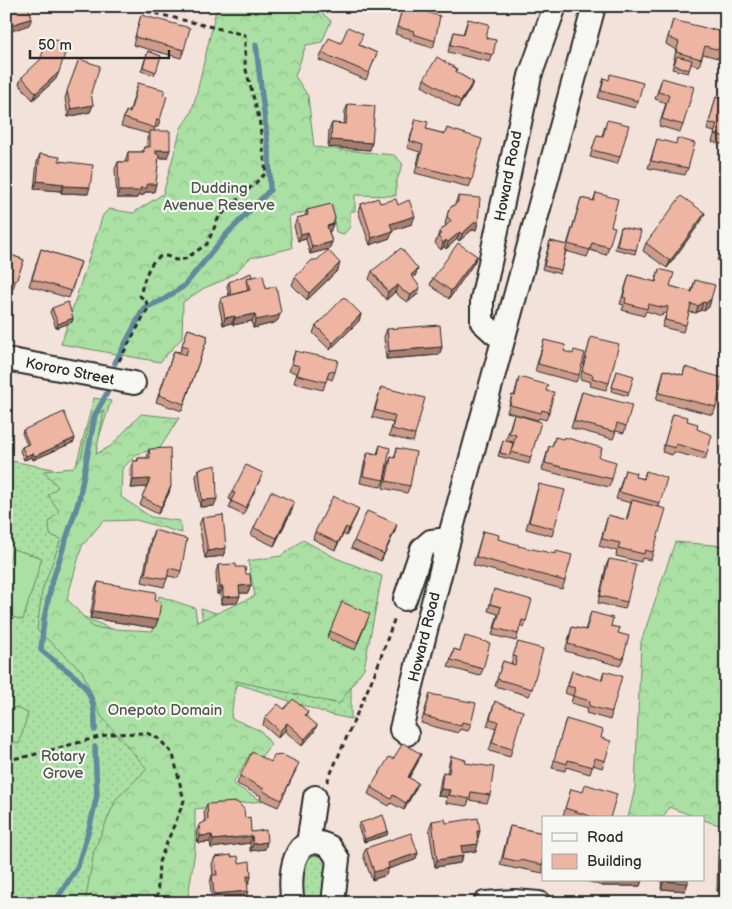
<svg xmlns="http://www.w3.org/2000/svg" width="732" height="909" viewBox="0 0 732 909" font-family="'Balsamiq Sans',sans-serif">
	<defs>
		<pattern id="grass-dots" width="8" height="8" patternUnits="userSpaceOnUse" patternTransform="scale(1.25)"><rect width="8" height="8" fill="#aae0a3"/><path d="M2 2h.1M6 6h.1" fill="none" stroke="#92c08c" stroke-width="1.8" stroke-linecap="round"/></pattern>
		<pattern id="forest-crowns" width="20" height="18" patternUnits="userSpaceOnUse" patternTransform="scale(1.25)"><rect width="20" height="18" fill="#aae0a3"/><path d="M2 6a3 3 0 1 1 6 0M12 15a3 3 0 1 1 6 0" fill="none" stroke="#92c08c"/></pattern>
	</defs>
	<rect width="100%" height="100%" fill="#f3e2da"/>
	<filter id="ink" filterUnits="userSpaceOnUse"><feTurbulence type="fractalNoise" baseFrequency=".02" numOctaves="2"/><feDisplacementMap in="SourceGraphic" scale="10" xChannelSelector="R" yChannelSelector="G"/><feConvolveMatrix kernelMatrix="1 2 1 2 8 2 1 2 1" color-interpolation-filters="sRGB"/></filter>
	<g filter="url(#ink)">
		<g fill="url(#grass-dots)" stroke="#6a8667">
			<polygon points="94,398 111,401 43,607 68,610 121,633 208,662 201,608 351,658 351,719 332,715 238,684 222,731 192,775 180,903 64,903 59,895 46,903 6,903 6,460 74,473"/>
			<polygon points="309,851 329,855 326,903 301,903 302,858"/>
		</g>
		<g fill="url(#forest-crowns)" stroke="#6a8667">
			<polygon points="217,6 314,6 331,21 322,42 306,45 295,76 308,96 314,147 394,155 403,164 396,183 396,196 355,195 355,211 350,211 350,227 344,234 336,232 332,210 318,209 289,216 292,248 250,258 236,272 224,280 204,288 183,302 182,338 160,362 61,344 103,215 109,209 133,213 163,194 181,128 191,113 196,96"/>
			<polygon points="104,410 96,454 111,446 141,414 179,418 160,448 137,454 122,469 121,497 151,517 180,521 182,533 136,520 103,521 82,546 67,599 94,628 153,631 159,596 195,608 197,622 255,596 248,561 281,556 303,540 336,558 382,576 364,668 339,704 236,681 231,718 261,731 271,744 261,757 250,754 233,784 262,801 195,809 195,851 187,903 85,903 94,851 116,799 147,769 101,716 82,671 37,630 42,591 61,539 50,535 49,522 59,511 48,495 58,487 44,471 72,468 81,458 91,417"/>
			<polygon points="675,542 726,546 726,826 712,823 669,807 663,818 628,818 635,788 641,642"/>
		</g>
		<g fill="#aae0a3" stroke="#6a8667">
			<polygon points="13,549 42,558 23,620 6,615 6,571"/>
			<polygon points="14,707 28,713 19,744 6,740 6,728"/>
		</g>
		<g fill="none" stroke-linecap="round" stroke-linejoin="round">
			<g stroke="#62899c" stroke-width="5.5">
				<polyline points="115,363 144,308 163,300 184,286 226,235 270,190 269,155 256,45"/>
				<path d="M95,730C97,681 73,678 41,650L44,619L52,582L79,500L95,415L107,393"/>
				<polyline points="54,903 77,868 90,826 97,795 95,747"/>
			</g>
			<g stroke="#2b2b2b" stroke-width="26">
				<g id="minor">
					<polyline points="504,337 494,333 482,322 482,300 530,76 555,6"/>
					<polyline points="6,359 134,383"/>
					<polyline points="405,599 422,549 431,541 449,539"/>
					<polyline points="407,734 401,729 449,539 594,6"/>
					<polyline points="308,844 315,797"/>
					<path d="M293,903C288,879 292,826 330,847L338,859L333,903"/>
					<polyline points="485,903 514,901 539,903"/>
				</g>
			</g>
			<g stroke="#2b2b2b" stroke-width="3" stroke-dasharray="5 4" stroke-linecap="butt">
				<path d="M119,361L148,309L146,301L140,296C144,280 152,244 175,260L185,259L207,244L219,217L266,173L259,118L245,66V35L125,6"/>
				<polyline points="6,760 29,756 110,734 147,733 159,739 173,754 184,801 159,862 157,903"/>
				<polyline points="327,782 377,668 395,617"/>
			</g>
			<use href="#minor" stroke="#f6f6f2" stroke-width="22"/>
		</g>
		<g fill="#cc9c8b" stroke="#2b2b2b">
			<polygon points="163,6 186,6 184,13"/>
			<polygon points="403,6 435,41 433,48 410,41 411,39 395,34"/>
			<polygon points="689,6 708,6 707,11"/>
			<polygon points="141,15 184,50 181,58 133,45"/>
			<polygon points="468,19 486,38 493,55 490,62 448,52 454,32 463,34"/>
			<polygon points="673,20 723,51 721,59 703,54 699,66 691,64 688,73 672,69 675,59 674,59 676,50 666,44"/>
			<polygon points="341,43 359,45 377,53 366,80 319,60 322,53"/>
			<polygon points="148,51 161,56 154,75 141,71"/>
			<polygon points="79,59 93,105 90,112 68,117 65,98"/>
			<polygon points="456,72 473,82 470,89 458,108 422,86 424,79"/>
			<polygon points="22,77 56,79 33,100 19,84"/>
			<polygon points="604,78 638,101 635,108 598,98"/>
			<polygon points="662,78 683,125 680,132 659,126 666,103 655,99"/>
			<polygon points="138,83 163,95 160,120 158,127 155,127 154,131 167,158 159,158 154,192 145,192 144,195 138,195 137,198 117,198 115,169 118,162 125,162 128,152 142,152 144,147 147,147 147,138 149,134 121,126 126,111 129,113"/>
			<polygon points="716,97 726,99 726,145 712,142 715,132 707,130"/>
			<polygon points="348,104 370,150 328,147 329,130 332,123 344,124 345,111"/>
			<polygon points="416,119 426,129 445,134 447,128 472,180 469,187 415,173 420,152 407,148"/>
			<polygon points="607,120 620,157 617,164 590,157 597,135 602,136"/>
			<polygon points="657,139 688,168 685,175 648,168"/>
			<polygon points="40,154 59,161 88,194 61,193 61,191 34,189 37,162"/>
			<polygon points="726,177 726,192 721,190"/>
			<polygon points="596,193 611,226 609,247 606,255 590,250 587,257 566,251 560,274 542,269 550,241 567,245 581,198 593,201"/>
			<polygon points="458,196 478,222 476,230 472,230 459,241 457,239 446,249 444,247 441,250 435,243 437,239 439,232 446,225 445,224 449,209 455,204"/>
			<polygon points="380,203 398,205 412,224 392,230 390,238 370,245 358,211 361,204"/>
			<polygon points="307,210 335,218 330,232 329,232 332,242 329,249 310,254 306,239 298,241 294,226 297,218 305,216"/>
			<polygon points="702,220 667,268 643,251 646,243"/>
			<polygon points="621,227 636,250 635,254 615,249"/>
			<polygon points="726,247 726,269 717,260 720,253"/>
			<polygon points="41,249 81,262 69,298 29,286"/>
			<polygon points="6,253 24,260 13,288 6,286"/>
			<polygon points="477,256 474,263 449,299 430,285 433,278"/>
			<polygon points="418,269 415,276 413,278 418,294 408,302 401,298 395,292 386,300 369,279 372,271"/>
			<polygon points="659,269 670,286 691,292 695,280 711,299 709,307 704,311 701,310 696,313 689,312 683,332 662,327 666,314 663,313 662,316 646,311 644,316 622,310 624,305 620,304 629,275 655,282"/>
			<polygon points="338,270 307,300 292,285 295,277"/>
			<polygon points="252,277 278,320 274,323 253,328 252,321 233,325 232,323 223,325 219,305 221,298 229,296 227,286 229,282"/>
			<polygon points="52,308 73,318 72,322 56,328 50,312"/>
			<polygon points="361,314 359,321 330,350 313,333 316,326"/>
			<polygon points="188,329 208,336 182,411 156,402 174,351 180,352"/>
			<polygon points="387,329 442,347 439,355 386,359 384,337"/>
			<polygon points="591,337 609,383 606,390 590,386 591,382 580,379"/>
			<polygon points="544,340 564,351 579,375 576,382 535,371"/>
			<polygon points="295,351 335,372 332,380 327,378 323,390 294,383 297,373 289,371"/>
			<polygon points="685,367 716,407 713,415 656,400 664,370 683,375"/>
			<polygon points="617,371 629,392 628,396 611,391"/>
			<polygon points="519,377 546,391 549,412 546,420 539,418 538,420 507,412 512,395 514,396 517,385"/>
			<polygon points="381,387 415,435 413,442 389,436 393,423 372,417"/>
			<polygon points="582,392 626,426 624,433 616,431 613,439 571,428"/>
			<polygon points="514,414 531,457 529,464 498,456 502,444 513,443 513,442 506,440"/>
			<polygon points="673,414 687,421 707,453 705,460 674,452 672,455 662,452"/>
			<polygon points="23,430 74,442 33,460 32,457 24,460 20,451 22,447 27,445 22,433"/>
			<polygon points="555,437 599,457 612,479 609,487 542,470 549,446 552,446"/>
			<polygon points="380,445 384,480 381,487 360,483 365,460 368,452 377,454"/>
			<polygon points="397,448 410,486 407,493 383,488 388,464 391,457 394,458"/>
			<polygon points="149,449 169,493 158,514 140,505 147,487 131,488 130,469 133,461 137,461 138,458 147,458"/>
			<polygon points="199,469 214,506 200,507 196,476"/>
			<polygon points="625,470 635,477 643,479 646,471 660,503 659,507 653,552 651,560 642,558 641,562 616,556 617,551 599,546 608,515 626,520 631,503 616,499"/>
			<polygon points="260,480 243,515 229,508 232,500 229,499 232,492"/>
			<polygon points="539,484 554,529 552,536 526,529"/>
			<polygon points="294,502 292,510 274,546 251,535 254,528"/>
			<polygon points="359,509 356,516 346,536 343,534 335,550 313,539 315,532"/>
			<polygon points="202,518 226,548 223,556 205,558 199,525"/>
			<polygon points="154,530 181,571 178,578 168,576 164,587 142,582 151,538"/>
			<polygon points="395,531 381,561 351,548 354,541"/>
			<polygon points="483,531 498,539 518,546 565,581 562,589 473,565"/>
			<polygon points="609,559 627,602 625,609 598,603 606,566"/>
			<polygon points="218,565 246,574 251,585 248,593 240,593 237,603 221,604 220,594 217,594 216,572"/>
			<polygon points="98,582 155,601 155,628 90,618 95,589"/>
			<polygon points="494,589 526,621 524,628 520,627 516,641 492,635 498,614 488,611"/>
			<polygon points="591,612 611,626 618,633 623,659 620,666 565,651 572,627 585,630"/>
			<polygon points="367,621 355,650 327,638 330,631"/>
			<polygon points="465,636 483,669 480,676 448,667 454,649 460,651"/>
			<polygon points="518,642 532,689 529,696 495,686 503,661 514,665 511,663"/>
			<polygon points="572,671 601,680 604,671 612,712 610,720 586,713 588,708 571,703 573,696 565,693"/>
			<polygon points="430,694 471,724 468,731 460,729 458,733 421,723"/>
			<polygon points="495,701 512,749 510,757 489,751 496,728 487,726"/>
			<polygon points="284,709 308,712 306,716 314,732 302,746 285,731 278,738 263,725 265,718"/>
			<polygon points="566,719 601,738 605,761 602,768 593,765 590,774 566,767 565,771 552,768"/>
			<polygon points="451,756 465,763 490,795 487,803 469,800 467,806 446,803 447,797 438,796 441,779 443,772 447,773 449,763"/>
			<polygon points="393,759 418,762 409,778 418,783 415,790 404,810 391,803 389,806 368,794 371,787"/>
			<polygon points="271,762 296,770 278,807 260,799 261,796 237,784 240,776"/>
			<polygon points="571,789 610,818 570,818 563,816"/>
			<polygon points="207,804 245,818 251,832 267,842 265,849 250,851 250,843 211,848 210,842 198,843 196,833 199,825 205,822 204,812"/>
			<polygon points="432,821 446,823 477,838 476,851 462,853 460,863 435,867 429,829"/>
			<polygon points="360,823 388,831 387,835 364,842 358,827"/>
			<polygon points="510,826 543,833 543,873 518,868 517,869 500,865 508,833"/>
			<polygon points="721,846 726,846 726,891 717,891 718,853"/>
			<polygon points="366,848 418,853 415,860 388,869 386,875 372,880 363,855"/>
			<polygon points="215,857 231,857 239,863 251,876 249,883 248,883 246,898 212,901 210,883 212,875 213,875 212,864"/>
			<polygon points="584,880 642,880 640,886 602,886"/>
			<polygon points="662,880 688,880 685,891 661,889"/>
		</g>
		<g fill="#a67f71" stroke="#2b2b2b">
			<polygon points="32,18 29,25 6,33 6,27"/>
			<polygon points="59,72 56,79 33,100 36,93"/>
			<polygon points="473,82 470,89 458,108 461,101"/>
			<polygon points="93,105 90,112 68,117 71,109"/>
			<polygon points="331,140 372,143 370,150 328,147"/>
			<polygon points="156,150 170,150 167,158 154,157"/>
			<polygon points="37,181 64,184 61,191 34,189"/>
			<polygon points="147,184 156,184 154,192 145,192 144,195 138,195 137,198 117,198 119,191 140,188"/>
			<polygon points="63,186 90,187 88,194 61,193"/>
			<polygon points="705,213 702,220 667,268 670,261"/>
			<polygon points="415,216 412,224 388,232 390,224"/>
			<polygon points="475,222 478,222 476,230 472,230 459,241 462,234"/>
			<polygon points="333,224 330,232 324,233 327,226"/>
			<polygon points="393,231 390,238 370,245 372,238"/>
			<polygon points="308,232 306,239 298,241 301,234"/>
			<polygon points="460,232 457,239 446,249 448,242"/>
			<polygon points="446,240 444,247 441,250 443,243"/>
			<polygon points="332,242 329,249 310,254 312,247"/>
			<polygon points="477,256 474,263 449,299 451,291"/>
			<polygon points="340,263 338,270 307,300 309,293"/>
			<polygon points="418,269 415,276 408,282 411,275"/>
			<polygon points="398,285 395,292 386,300 388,292"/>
			<polygon points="420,287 418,294 408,302 411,295"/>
			<polygon points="711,299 709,307 704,311 706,303"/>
			<polygon points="703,302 701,310 696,313 698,306"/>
			<polygon points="281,312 278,320 274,323 253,328 256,320"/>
			<polygon points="255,314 252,321 233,325 235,318"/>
			<polygon points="361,314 359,321 330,350 333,343"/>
			<polygon points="235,316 232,323 223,325 225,318"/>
			<polygon points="73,318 72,322 56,328 58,324"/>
			<polygon points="442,347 439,355 386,359 389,351"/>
			<polygon points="75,438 74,442 33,460 35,456"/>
			<polygon points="33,453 32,457 24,460 26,456"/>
			<polygon points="150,479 148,487 131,488 133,480"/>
			<polygon points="171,486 169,493 158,514 161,507"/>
			<polygon points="217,499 214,506 200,507 202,500"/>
			<polygon points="294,502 292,510 274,546 277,538"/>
			<polygon points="359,509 356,516 346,536 349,529"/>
			<polygon points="397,524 395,531 381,561 384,554"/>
			<polygon points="346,527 343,534 335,550 338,543"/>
			<polygon points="226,548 223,556 205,558 208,551"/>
			<polygon points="251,585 248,593 237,593 239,586"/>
			<polygon points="220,587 223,587 220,594 217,594"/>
			<polygon points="240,596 237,603 221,604 223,597"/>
			<polygon points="93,611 158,620 155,628 90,618"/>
			<polygon points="287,723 285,731 278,738 280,731"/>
			<polygon points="317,725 314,732 302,746 305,739"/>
			<polygon points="421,754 418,762 405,784 408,777"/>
			<polygon points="418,783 415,790 404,810 406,803"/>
			<polygon points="441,789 450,790 447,797 438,796"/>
			<polygon points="388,831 387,835 364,842 365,839"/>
			<polygon points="477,831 480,831 478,838"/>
			<polygon points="212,835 210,842 198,843 200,836"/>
			<polygon points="252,836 250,843 211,848 213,840"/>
			<polygon points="267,842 265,849 250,851 253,844"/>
			<polygon points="478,844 476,851 459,853 461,846"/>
			<polygon points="418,853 415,860 388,869 386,875 372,880 374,872 388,863"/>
			<polygon points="463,856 460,863 435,867 437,860"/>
			<polygon points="247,876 251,876 249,883 244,883"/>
			<polygon points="604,880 642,880 640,886 602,886"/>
			<polygon points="664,881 688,883 685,891 661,889"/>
			<polygon points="720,884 726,884 726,891 717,891"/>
			<polygon points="248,891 246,898 212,901 214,894"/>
		</g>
		<g fill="#edb5a2" stroke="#2b2b2b">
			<polygon points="6,6 28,6 32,18 6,27"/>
			<polygon points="175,6 186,6 186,9"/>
			<polygon points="403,6 440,16 435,41 413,34 414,31 397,27"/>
			<polygon points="141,15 190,28 184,50 135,37"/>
			<polygon points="468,19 489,24 486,38 496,40 493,55 451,45 454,32 464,34"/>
			<polygon points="673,20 726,33 726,43 723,51 705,46 701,59 676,52 679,42 668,37"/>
			<polygon points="348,27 363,34 359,45 377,53 369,73 322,53 329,38 341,43"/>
			<polygon points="48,38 68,44 59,72 36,93 22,77 40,60"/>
			<polygon points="148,51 161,56 156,72 143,67"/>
			<polygon points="677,56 692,60 689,70 674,65"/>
			<polygon points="437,57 457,69 456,72 473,82 461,101 424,79"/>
			<polygon points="79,59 100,66 91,92 93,105 71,109 67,91"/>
			<polygon points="610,74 643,83 638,101 601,91 604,78 609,80"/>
			<polygon points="662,78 694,87 683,125 662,119 669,95 658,92"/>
			<polygon points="138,83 165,90 163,95 167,96 160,120 157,119 155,128 124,118 126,111 130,113"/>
			<polygon points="716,97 726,99 726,137 714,134 717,124 709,123"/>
			<polygon points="348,104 375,106 372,143 331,140 332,123 346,124"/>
			<polygon points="416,119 428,122 426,129 445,134 447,128 482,139 472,180 418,166 423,145 410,141"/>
			<polygon points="607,120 629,125 620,157 592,150 597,135 603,136"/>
			<polygon points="150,131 170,131 170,150 156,150 156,154 159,154 156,184 147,184 147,188 140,188 140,191 119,191 118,162 128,162 128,152 144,152 144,147 150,147"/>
			<polygon points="677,138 695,143 688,168 651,161 657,139 676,144"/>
			<polygon points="40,154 60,157 59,161 93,165 90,187 63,186 64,184 37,181"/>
			<polygon points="596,193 618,199 611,226 615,227 609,247 592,243 590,250 568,244 581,198 594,201"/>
			<polygon points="458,196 480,198 478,222 475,222 462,234 460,232 448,242 446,240 443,243 438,236 441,234 439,232 451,221 447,216 449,209 458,202"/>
			<polygon points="681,196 705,213 670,261 646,243"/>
			<polygon points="378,198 380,203 396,199 398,205 409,200 415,216 390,224 393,231 372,238 361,204"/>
			<polygon points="331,204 335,218 333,224 327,226 332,242 312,247 308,232 301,234 297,218 308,215 307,210"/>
			<polygon points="621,227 641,231 636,250 617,246"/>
			<polygon points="550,241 567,245 561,270 544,266"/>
			<polygon points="458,243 477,256 451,291 433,278"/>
			<polygon points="726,247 726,259 720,253"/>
			<polygon points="401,248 418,269 411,275 420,287 411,295 403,291 398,285 388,292 372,271"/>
			<polygon points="41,249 81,262 71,291 32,279"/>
			<polygon points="328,250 340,263 309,293 295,277 312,260 317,260"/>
			<polygon points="6,253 24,260 16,281 6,277"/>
			<polygon points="659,269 674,273 670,286 692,292 695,280 715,285 711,299 706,303 703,302 698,306 691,304 686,325 665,320 668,307 666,306 665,308 648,304 647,309 625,303 626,298 623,297 629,275 656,282"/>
			<polygon points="251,273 252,277 247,278 246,281 248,290 231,295 229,282"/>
			<polygon points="263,275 266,289 276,286 281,312 277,316 256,320 255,314 235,318 235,316 225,318 221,298 250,290 247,278"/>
			<polygon points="344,297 361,314 333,343 316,326"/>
			<polygon points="68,302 73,318 58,324 52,308"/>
			<polygon points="440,325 442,347 389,351 387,329"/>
			<polygon points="188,329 208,336 184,404 159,395 174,351 186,355 188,347 182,345"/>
			<polygon points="591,337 619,344 609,383 592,378 593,375 582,371"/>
			<polygon points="544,340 565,345 564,351 573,354 574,350 585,353 579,375 538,364"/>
			<polygon points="295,351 338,360 335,372 329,371 326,382 297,375 300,366 292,364"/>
			<polygon points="685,367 723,378 716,407 659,393 664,370 683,375"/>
			<polygon points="617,371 634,376 629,392 612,387"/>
			<polygon points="519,377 548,385 546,391 554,392 549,412 542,410 541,413 510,405 512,395 515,396"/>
			<polygon points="381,387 425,398 415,435 392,429 395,416 375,410"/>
			<polygon points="582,392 632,405 626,426 617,423 615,432 574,421"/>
			<polygon points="64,412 75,438 35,456 33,453 26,456 22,447 29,444 23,430"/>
			<polygon points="514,414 541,422 531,457 511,452 516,435 509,433"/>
			<polygon points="673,414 688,417 687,421 698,424 697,429 712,435 707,453 676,444 675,448 664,445"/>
			<polygon points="555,437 563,439 564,437 602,448 599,457 616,462 612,479 545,463 549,446 552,447"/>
			<polygon points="503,440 513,443 510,455 500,453"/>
			<polygon points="380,445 390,448 384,480 363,476 368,452 378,455"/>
			<polygon points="170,448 171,486 161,507 142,497 150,479 133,480 133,461 138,461 138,458 150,458 149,449"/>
			<polygon points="397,448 416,452 410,486 386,481 391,457 395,458"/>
			<polygon points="216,465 217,499 202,500 199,469"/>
			<polygon points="246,465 263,473 246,508 231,501 235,493 232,492"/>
			<polygon points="625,470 636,473 635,477 644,479 646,471 667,478 660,503 619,492"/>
			<polygon points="539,484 565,490 554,529 529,522"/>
			<polygon points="271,491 294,502 277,538 254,528"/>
			<polygon points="333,496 359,509 349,529 346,527 338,543 315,532"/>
			<polygon points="632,500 666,509 653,552 645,550 644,554 618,548 620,543 602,539 608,515 627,520"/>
			<polygon points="367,511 397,524 384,554 354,541"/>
			<polygon points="223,515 226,548 208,551 202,518"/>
			<polygon points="154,530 187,539 181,571 169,568 167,579 145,575"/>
			<polygon points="483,531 499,535 498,539 519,545 518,546 556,554 556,551 572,555 565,581 476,557"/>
			<polygon points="609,559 636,564 627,602 600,596"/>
			<polygon points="236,564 236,567 245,567 246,574 250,574 251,585 239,586 240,596 223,597 223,587 220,587 218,565"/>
			<polygon points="98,582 156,592 155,601 161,602 158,620 93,611"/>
			<polygon points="494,589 532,600 526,621 522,620 518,634 495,628 501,607 490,604"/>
			<polygon points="342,602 370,614 357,643 330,631"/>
			<polygon points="591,612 613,618 611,626 620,628 618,633 629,636 623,659 568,644 572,627 586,630"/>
			<polygon points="465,636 490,643 483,669 451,660 454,649 460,651"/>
			<polygon points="518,642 543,649 532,689 497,679 503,661 515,665 517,657 513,656"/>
			<polygon points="572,671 602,680 604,671 622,676 612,712 589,706 590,701 573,696 575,688 568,686"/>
			<polygon points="430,694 476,703 471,724 462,722 461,726 424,716"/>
			<polygon points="293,699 308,712 305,715 317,725 305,739 287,723 280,731 265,718 278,704 284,709"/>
			<polygon points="495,701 505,706 523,711 512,749 492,743 498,721 490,719"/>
			<polygon points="566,719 603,730 601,738 611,741 605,761 595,758 593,767 568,760 567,764 554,760"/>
			<polygon points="403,743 421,754 408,777 418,783 406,803 393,795 391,799 371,787 389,757 393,759"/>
			<polygon points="252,752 271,762 274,756 283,755 299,763 281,800 263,791 264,789 240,776"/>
			<polygon points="451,756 466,760 465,763 494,767 490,795 471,792 470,799 449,795 450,790 441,789 443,772 449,773"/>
			<polygon points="585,784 617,794 610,818 596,818 565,808 571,789 583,792"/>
			<polygon points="237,802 244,809 245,818 250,817 251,832 266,830 267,842 253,844 252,836 213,840 212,835 200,836 199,825 208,820 207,804"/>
			<polygon points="383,815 388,831 365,839 360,823"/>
			<polygon points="478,818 480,831 477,831 478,844 461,846 463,856 437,860 432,821 445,819 446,823"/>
			<polygon points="510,826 543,833 543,865 520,860 520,862 503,858"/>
			<polygon points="411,833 418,853 388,863 389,868 374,872 366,848"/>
			<polygon points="721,846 726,846 726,884 720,884"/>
			<polygon points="231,855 231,857 238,856 239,863 250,861 251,876 247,876 248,891 214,894 212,875 217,875 215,857"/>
			<polygon points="664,880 688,880 688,883 664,881"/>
		</g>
	</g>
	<g text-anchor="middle" stroke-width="4.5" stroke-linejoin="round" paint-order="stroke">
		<g font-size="15" fill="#2b2b2b" stroke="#f6f6f2">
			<text transform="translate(508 176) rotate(-79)" y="5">Howard Road</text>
			<text transform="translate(70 371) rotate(11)" y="5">Kororo Street</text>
			<text transform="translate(424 637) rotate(-76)" y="5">Howard Road</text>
		</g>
		<g font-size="15" fill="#4b5849" stroke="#f6f6f2">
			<text x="219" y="193">Dudding<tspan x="219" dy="17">Avenue Reserve</tspan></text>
			<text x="165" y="715">Onepoto Domain</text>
			<text x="63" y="761">Rotary<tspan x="63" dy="17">Grove</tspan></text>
		</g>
	</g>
	<rect width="732" height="909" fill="none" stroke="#f6f6f2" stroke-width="25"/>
	<rect x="12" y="12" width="707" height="884" fill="none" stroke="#2b2b2b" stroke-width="2" filter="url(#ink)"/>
	<rect x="542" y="816" width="162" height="65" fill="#f6f6f2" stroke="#a5a5a2"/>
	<rect x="552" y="833" width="25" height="8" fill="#f6f6f2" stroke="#a5a5a2"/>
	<text x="587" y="842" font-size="15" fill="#2b2b2b">Road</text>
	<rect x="552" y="854" width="25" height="15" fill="#edb5a2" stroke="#a5a5a2"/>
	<text x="587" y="866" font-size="15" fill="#2b2b2b">Building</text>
	<path d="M30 50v8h139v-8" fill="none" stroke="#2b2b2b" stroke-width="2.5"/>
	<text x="38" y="50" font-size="15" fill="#2b2b2b" stroke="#f6f6f2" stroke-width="4" paint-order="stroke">50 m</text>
</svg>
